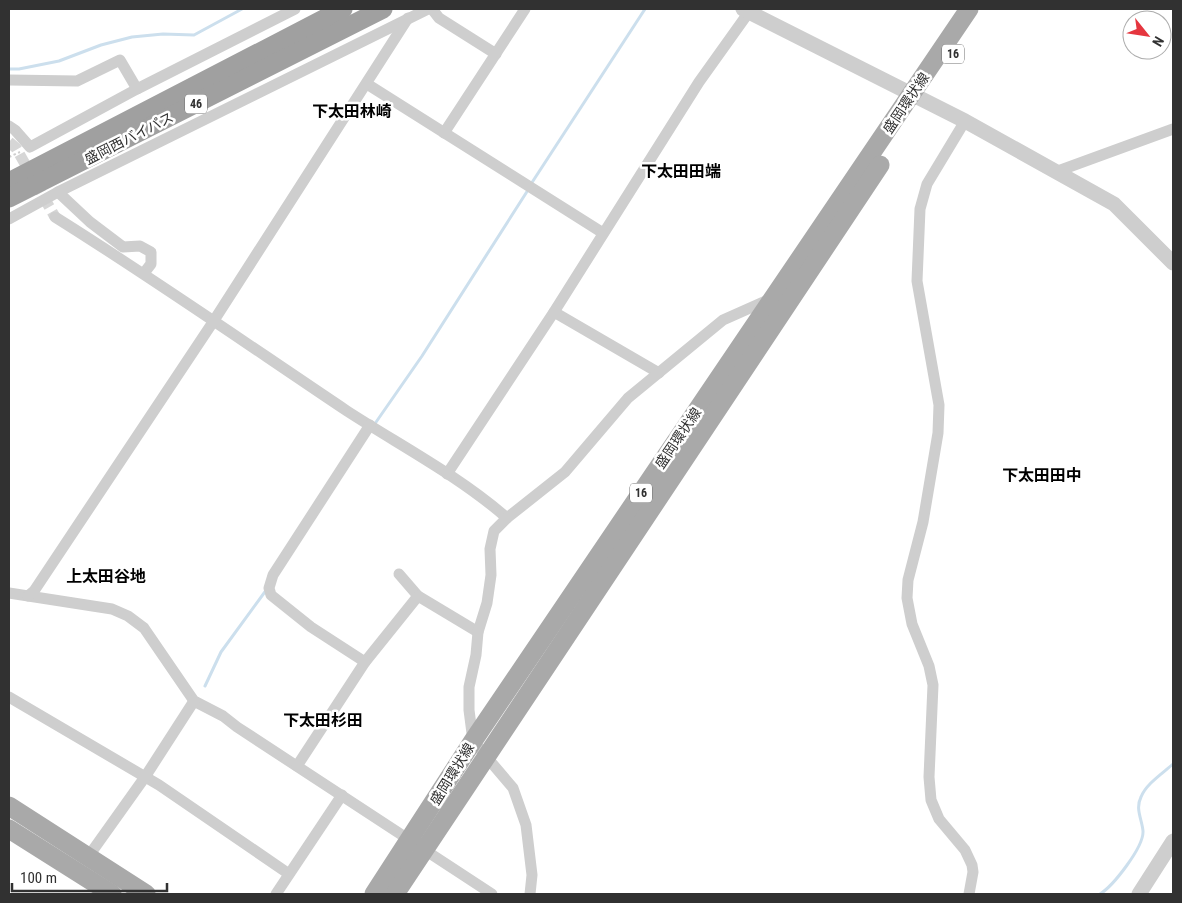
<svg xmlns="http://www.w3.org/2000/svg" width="1182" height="903" viewBox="0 0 1182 903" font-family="'Roboto Condensed','Noto Sans JP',sans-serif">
	<rect width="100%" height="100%" fill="#fff"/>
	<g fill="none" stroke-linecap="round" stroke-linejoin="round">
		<g stroke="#ccdfed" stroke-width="3">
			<polyline points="9,69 19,69 59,61 101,45 132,37 163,34 194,35 242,9"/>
			<polyline points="531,184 645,9"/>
			<polyline points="374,425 422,356 528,190"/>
			<polyline points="205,686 221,652 267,589"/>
			<path d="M1100,894C1113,886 1144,847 1143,831C1142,819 1135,809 1141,797C1146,784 1163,773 1173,764"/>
		</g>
		<polyline stroke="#d6d6d6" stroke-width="11" stroke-dasharray="11 5.5" stroke-linecap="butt" points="9,142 16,148 55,217"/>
		<polyline stroke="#cecece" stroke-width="2" stroke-dasharray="2.5 2.5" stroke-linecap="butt" points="9,157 20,152"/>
		<g stroke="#cecece" stroke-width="11">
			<polyline points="432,9 439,18 496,54"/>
			<polyline points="9,80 77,81 120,60 137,89"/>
			<polyline points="367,84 603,233"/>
			<polyline points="965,121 927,184 920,209 917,281 939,405 938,433 923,522 908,580 907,598 912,624 929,666 933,685 929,777 931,800 939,819 965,850 972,865 973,872 969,894"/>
			<polyline points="9,126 15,130 30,147 137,89 295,9"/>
			<polyline points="444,133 525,9"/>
			<polyline points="1058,171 1173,129"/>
			<polyline points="58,192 90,222 123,247 140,246 151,252 151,264 144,273"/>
			<path d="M55,217C154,279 250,346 347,411C401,446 459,476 507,518"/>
			<polyline points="9,219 58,192 428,9"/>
			<polyline points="554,312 659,373"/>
			<polyline points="447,474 554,312 699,82 749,12"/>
			<polyline points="399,574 418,596 478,632"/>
			<polyline points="9,593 112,609 128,616 144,628 194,701 223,716 237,727 492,894"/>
			<polyline points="28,596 34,591 213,322 408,18"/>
			<polyline points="365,662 311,627 271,595 269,588 273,575 370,425"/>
			<polyline points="9,697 159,785 289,874"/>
			<polyline points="297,766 365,662 418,596"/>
			<polyline points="88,857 145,777 194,701"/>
			<polyline points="276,894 342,795"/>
			<polyline points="530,894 532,875 526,825 513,788 473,741 469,710 469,687 476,655 478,632 487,603 491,575 490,549 494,531 507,518 565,472 628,398 723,320 770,299"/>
		</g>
		<g stroke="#cecece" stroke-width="15">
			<polyline points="743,9 965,121 1114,204 1173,263"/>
			<polyline points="1139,894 1173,841"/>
		</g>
		<g stroke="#a9a9a9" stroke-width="19">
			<polyline points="9,806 146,894"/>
			<polyline points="9,829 112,894"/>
			<polyline points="374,894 473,741 969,9"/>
			<polyline points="395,894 880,165"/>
		</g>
		<g stroke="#a0a0a0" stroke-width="19">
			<polyline points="9,182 343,9"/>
			<polyline points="9,198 383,9"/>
		</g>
	</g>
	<g text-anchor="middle" stroke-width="5" stroke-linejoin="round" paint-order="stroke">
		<g fill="#fff" stroke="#6f6f6f" stroke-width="1">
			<rect x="942" y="44.5" width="22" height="19" rx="4"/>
			<rect x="185" y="94.5" width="22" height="19" rx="4"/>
			<rect x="630" y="483.5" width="22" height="19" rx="4"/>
		</g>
		<g font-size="12" font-weight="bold" fill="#313131">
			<text x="953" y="58">16</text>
			<text x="196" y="108">46</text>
			<text x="641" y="497">16</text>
		</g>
		<g font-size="14" fill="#313131" stroke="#fff">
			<text transform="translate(906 103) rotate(-56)" y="5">盛岡環状線</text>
			<text transform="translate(129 138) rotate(-27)" y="5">盛岡西バイパス</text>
			<text transform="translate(678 438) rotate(-56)" y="5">盛岡環状線</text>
			<text transform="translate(452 774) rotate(-58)" y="5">盛岡環状線</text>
		</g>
		<g font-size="16" font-weight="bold" fill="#000" stroke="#fff">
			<text x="352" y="117">下太田林崎</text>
			<text x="681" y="177">下太田田端</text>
			<text x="1042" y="481">下太田田中</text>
			<text x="106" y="582">上太田谷地</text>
			<text x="323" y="726">下太田杉田</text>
		</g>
	</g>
	<rect width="1182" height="903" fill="none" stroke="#313131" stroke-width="20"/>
	<g transform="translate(1147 35) rotate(120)"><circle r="24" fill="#ffffff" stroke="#adadad"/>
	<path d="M0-4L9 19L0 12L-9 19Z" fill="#e5363f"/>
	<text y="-8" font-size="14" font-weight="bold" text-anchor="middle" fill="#313131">N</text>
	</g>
	<path d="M12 883v8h155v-8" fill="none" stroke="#313131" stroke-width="2.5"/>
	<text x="20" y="883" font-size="15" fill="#313131" stroke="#ffffff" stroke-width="4" paint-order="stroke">100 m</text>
</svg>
